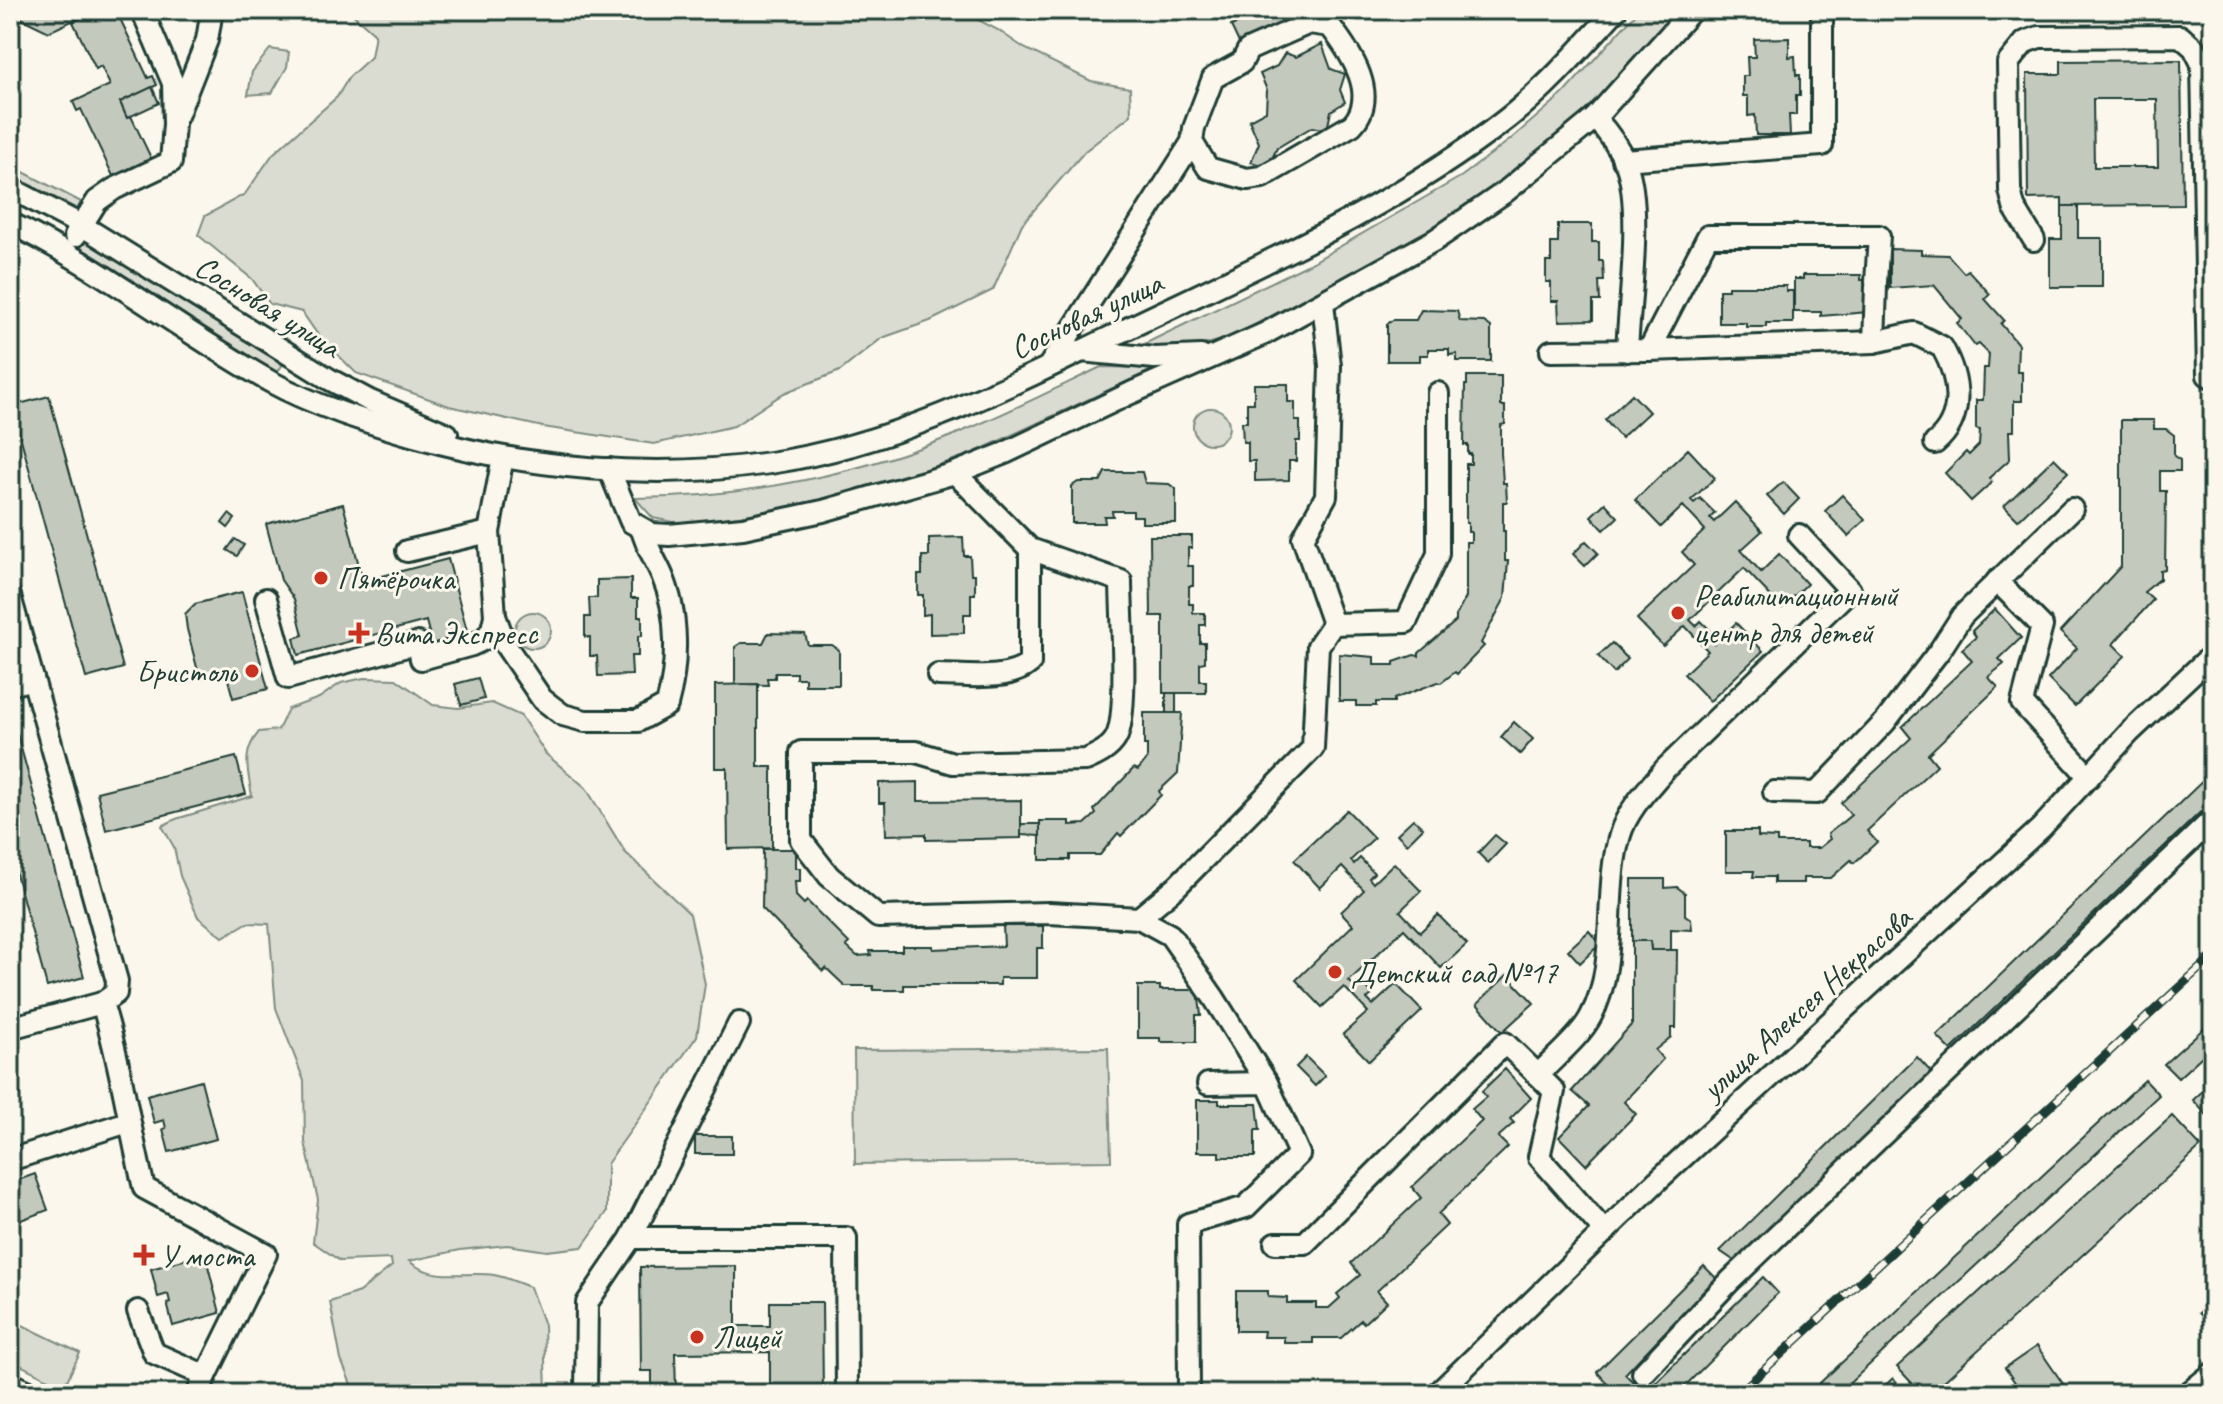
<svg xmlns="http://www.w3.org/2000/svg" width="2223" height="1404" viewBox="0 0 2223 1404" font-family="Caveat,sans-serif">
	<rect width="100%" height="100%" fill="#fbf7ec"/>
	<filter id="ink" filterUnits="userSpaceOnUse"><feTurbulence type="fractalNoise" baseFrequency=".0125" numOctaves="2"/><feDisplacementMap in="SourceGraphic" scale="16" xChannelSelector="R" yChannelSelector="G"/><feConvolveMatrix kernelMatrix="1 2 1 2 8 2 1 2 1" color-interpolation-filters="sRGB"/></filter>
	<g filter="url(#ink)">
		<g fill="#dbdcd1" stroke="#7d8c82" stroke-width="2">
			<polygon points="348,10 959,10 998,30 1024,48 1091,81 1130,88 1131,115 1085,151 1022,224 993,290 930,321 882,338 840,371 784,393 734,426 654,444 543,427 449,406 356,373 318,335 302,312 270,304 252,279 198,235 205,216 245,194 273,154 337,97 349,77 371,57 375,34"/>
			<polygon points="1639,10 1676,10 1589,108 1493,191 1413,240 1230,338 1199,346 1136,348 1313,262 1462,176 1511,139 1563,94"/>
			<polygon points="270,49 289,52 287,67 272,93 248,95 252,72"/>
			<polygon points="10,165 81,202 77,209 10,175"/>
			<polygon points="82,237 283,364 277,373 77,246"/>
			<path d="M1101,367L1156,368L973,453L928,469L822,499L756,514L678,523L653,518L635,498C748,497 864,474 968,429C1013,410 1057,388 1101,367Z"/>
			<circle cx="1211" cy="426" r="18"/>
			<circle cx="533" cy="630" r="18"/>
			<path d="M364,678L396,679L433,705L458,708L492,703L521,716L546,754L586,788L625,852L690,914L705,984L697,1036L607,1164V1212L582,1247L547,1251L507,1245L460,1250L409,1261C433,1282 465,1271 494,1275C506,1277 518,1283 530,1287L544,1325L546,1394H355L341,1360L330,1302L359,1292L392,1266L391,1259L340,1261L313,1242L318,1200L305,1142L304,1081L276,1008L269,924L247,923L223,937L198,917L180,876L174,847L162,826L176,819L252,796C248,771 241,753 259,732L278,730L288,709L319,698L341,683Z"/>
			<polygon points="1108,1048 1111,1161 855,1164 854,1050"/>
			<polygon points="10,1319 80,1353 64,1387 10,1360"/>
		</g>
		<g fill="#c4c9be" stroke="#1f3d34" stroke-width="2" fill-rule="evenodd">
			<polygon points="10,10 95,10 49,32 10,13"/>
			<polygon points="98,10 116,10 148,78 153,76 157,85 120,102 127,118 131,116 153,162 143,167 141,163 113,176 81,109 77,111 73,102 110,85 101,66 96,69 73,22"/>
			<polygon points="1270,10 1277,10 1283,25 1239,43 1231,26"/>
			<polygon points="1789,38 1789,57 1795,56 1796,75 1800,75 1800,95 1796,95 1796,115 1789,115 1790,135 1756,135 1755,115 1748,116 1748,96 1743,96 1743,76 1748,76 1747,57 1755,57 1754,39"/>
			<polygon points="1322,44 1331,69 1345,74 1340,90 1345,102 1331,111 1327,130 1312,127 1277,148 1268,167 1251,162 1259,143 1249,120 1266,111 1267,90 1260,74 1277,66 1285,53 1296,57"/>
			<path d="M2181,60L2183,205L2062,206V198L2028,199L2027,74H2061V61ZM2093,99H2157L2158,167H2094Z"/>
			<polygon points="152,87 159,103 127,118 120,102"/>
			<polygon points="2062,206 2078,206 2078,238 2102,238 2102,287 2050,287 2050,239 2062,239"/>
			<polygon points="1558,224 1592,224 1592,242 1599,242 1599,261 1603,261 1604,281 1599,281 1600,301 1593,301 1593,320 1559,321 1558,301 1551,301 1551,282 1546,282 1546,262 1551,262 1551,243 1558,243"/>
			<polygon points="1890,249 1921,250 1921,254 1948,255 1964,273 1968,270 1990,294 1985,299 2004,320 2001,324 2018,344 2017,372 2022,372 2022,401 2014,401 2014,431 2009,431 2010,459 1989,478 1992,482 1971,501 1945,473 1966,452 1969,455 1979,445 1980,430 1976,429 1976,400 1983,400 1984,368 1988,368 1989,354 1979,344 1975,346 1957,323 1962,319 1934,285 1890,288"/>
			<polygon points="1803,275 1861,275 1861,280 1868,280 1868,312 1821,316 1821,312 1794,312 1794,279 1803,279"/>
			<polygon points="1728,286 1786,286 1786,291 1793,291 1793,323 1766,323 1766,327 1746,327 1746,323 1719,323 1719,290 1728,290"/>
			<polygon points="1421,310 1457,311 1460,321 1484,322 1491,327 1491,361 1457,361 1457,354 1449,355 1449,349 1428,349 1428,355 1420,355 1420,361 1387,361 1387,324 1393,320 1416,320"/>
			<polygon points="1467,376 1501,376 1501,406 1505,406 1505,424 1501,425 1501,453 1503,483 1506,483 1507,502 1503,502 1503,531 1505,531 1505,561 1508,561 1505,598 1481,643 1484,646 1457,674 1455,672 1441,683 1438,682 1394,699 1394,702 1376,702 1376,706 1356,706 1356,701 1339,701 1339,654 1374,657 1374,665 1394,665 1394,662 1414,655 1419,656 1419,653 1456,621 1456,616 1466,597 1466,542 1471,542 1471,532 1468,532 1468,523 1466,523 1466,464 1471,464 1471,454 1468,454 1468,445 1464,445 1465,385 1467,385"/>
			<polygon points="1254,384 1288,384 1288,402 1295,402 1295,421 1300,421 1300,441 1296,441 1296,461 1289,461 1289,480 1255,481 1255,461 1248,461 1248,442 1243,442 1242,422 1247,422 1247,403 1254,403"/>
			<polygon points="1632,394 1649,412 1621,438 1605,420"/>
			<polygon points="49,396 123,668 86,678 12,406"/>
			<polygon points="2121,420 2154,420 2154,429 2166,429 2174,435 2174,456 2180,460 2180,471 2160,471 2160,491 2166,491 2165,569 2160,570 2160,579 2144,592 2153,600 2113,644 2125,656 2075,706 2048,679 2077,648 2060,632 2121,566"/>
			<polygon points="1688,449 1715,478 1691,500 1694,503 1700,498 1715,513 1710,518 1714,522 1735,502 1762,531 1741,550 1761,572 1779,554 1807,584 1782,608 1744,568 1690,620 1696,626 1701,621 1713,633 1708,638 1714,644 1736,623 1763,651 1710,701 1684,674 1708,651 1685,626 1663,646 1637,619 1694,565 1682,552 1705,530 1683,506 1661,527 1635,500"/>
			<polygon points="2054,458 2068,472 2018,520 2004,506"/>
			<polygon points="1105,472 1142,472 1145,483 1169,484 1176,489 1176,523 1142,523 1142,516 1133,516 1133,511 1112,511 1113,516 1104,516 1105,523 1072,523 1072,486 1078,482 1100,482"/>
			<polygon points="1783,482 1799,499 1784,514 1767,496"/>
			<polygon points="1842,495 1865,520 1848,536 1825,511"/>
			<polygon points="1605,503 1618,517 1604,530 1591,516"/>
			<polygon points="343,504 363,581 448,559 469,638 433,648 426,621 298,655 294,638 303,635 294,599 281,580 266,524"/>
			<polygon points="229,514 235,519 228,528 222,523"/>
			<polygon points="1150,536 1192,536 1192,548 1188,548 1188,566 1193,566 1193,586 1189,586 1189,604 1193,604 1193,613 1205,613 1205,625 1200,625 1200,643 1205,643 1205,662 1200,663 1200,681 1206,681 1206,693 1163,693 1163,616 1151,616"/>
			<polygon points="963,537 964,556 970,556 971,574 975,574 975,594 971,594 971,614 964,614 964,633 930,634 930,614 923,615 923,595 918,595 918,575 922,575 922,556 929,556 929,538"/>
			<polygon points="235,539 244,545 237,556 227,550"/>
			<polygon points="1586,541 1598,553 1585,566 1573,554"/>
			<polygon points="631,579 631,598 638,598 638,616 642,616 642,636 638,636 638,656 631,656 632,675 598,676 597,656 590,656 590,637 585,637 585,617 590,617 589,598 597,598 597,580"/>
			<polygon points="242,592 268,689 233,698 226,672 200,679 187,629 185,614 195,604"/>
			<polygon points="1995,609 2021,638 1999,659 2004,664 1988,677 1998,687 1928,754 1937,765 1867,831 1877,842 1854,863 1851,860 1831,878 1803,878 1803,883 1774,883 1774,877 1753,877 1754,871 1726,871 1726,831 1758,831 1758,837 1777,838 1777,843 1806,843 1806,848 1819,848 1830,839 1828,834 1851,815 1841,803 1911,738 1902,727 1972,661 1962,649 1976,637 1972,631"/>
			<polygon points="768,633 805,634 808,645 832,645 839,650 839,685 805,685 805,678 796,678 796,673 775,673 775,678 767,678 768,685 735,684 735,647 741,643 763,643"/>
			<polygon points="1612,643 1628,659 1614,673 1598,656"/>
			<polygon points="478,678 484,699 461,705 455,684"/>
			<polygon points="758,684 758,767 772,767 772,848 728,849 727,768 715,768 715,685"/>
			<rect x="1166" y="693" width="10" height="20"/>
			<polygon points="10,708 84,977 47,987 10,852"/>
			<polygon points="1144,713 1182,713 1178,773 1159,791 1161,795 1121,836 1118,833 1100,855 1070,855 1070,860 1040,860 1040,821 1070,821 1070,825 1085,824 1096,814 1094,810 1134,768 1138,770 1147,759 1147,745 1144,745"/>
			<polygon points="1514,722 1533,739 1520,754 1501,737"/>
			<polygon points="236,757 246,794 106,830 97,792"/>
			<polygon points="2213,771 2213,800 1951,1050 1937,1036"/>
			<polygon points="918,782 918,801 1021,800 1021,838 926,840 926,834 886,835 885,803 879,803 879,783"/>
			<polygon points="1347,810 1374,838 1351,860 1354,864 1360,858 1374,873 1369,878 1373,883 1394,863 1421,891 1400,911 1420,932 1438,915 1467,944 1441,968 1404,929 1349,981 1355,987 1361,981 1373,994 1367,999 1373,1005 1396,984 1422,1011 1369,1061 1343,1034 1368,1012 1344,987 1322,1007 1296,980 1353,925 1341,912 1364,890 1342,867 1320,888 1294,860"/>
			<polygon points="1413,819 1423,828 1407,844 1397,834"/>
			<polygon points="1021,824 1040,824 1040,836 1021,835"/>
			<polygon points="1495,835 1506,844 1488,863 1478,853"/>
			<polygon points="763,849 796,849 796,868 800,868 800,881 795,881 796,896 804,904 807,901 849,943 846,946 857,956 871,955 870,951 902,951 902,946 933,946 933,949 1004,946 1003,926 1043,926 1043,948 1037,948 1037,978 1000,978 1000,985 904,985 904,990 873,990 873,986 845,986 826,968 823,971 762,908"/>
			<polygon points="1632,879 1665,879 1665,888 1677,887 1685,893 1685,915 1691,919 1692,930 1671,929 1671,950 1651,950 1650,941 1632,941"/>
			<polygon points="1589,931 1600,944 1580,963 1568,950"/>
			<polygon points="1632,941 1650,941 1651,950 1677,950 1676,1028 1671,1028 1671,1037 1655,1050 1663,1059 1624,1102 1636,1114 1586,1165 1559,1137 1589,1106 1572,1091 1632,1024"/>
			<polygon points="1507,975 1534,1003 1502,1032 1477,1004"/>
			<polygon points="1138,986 1160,986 1160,990 1198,990 1201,1015 1196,1015 1196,1042 1160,1042 1160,1038 1138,1038"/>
			<polygon points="2213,1020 2213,1046 2178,1078 2164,1064"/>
			<polygon points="1306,1057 1325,1076 1315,1086 1296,1067"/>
			<polygon points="1917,1057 1931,1072 1736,1262 1720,1251"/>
			<polygon points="1505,1069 1531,1098 1510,1119 1514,1123 1498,1137 1508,1147 1438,1214 1447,1225 1377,1291 1387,1302 1364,1323 1361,1320 1341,1338 1313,1338 1313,1343 1284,1343 1284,1337 1263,1337 1264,1331 1236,1331 1236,1291 1268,1291 1268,1297 1287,1298 1287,1303 1316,1303 1316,1308 1329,1308 1340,1298 1337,1294 1360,1275 1351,1263 1421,1198 1412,1187 1482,1121 1472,1109 1486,1097 1482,1091"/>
			<polygon points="201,1080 216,1139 169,1152 163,1129 166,1128 164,1120 154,1123 147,1095"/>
			<polygon points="2145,1080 2159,1095 1838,1394 1808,1394"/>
			<polygon points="2213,1081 2213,1122 2193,1100"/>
			<polygon points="1197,1100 1219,1100 1219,1104 1257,1104 1260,1130 1255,1130 1255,1157 1219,1157 1219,1152 1197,1152"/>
			<polygon points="2172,1116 2201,1147 1930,1394 1922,1394 1897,1367"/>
			<rect x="695" y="1136" width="37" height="18"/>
			<polygon points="35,1174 48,1210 10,1224 10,1183"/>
			<polygon points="205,1254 220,1313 173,1326 167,1303 170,1302 168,1294 158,1297 151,1269"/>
			<polygon points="736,1266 736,1326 770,1326 770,1302 822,1302 823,1394 770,1394 770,1352 675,1353 676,1394 652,1394 652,1371 641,1371 640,1267"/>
			<polygon points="1704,1266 1716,1278 1625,1374 1645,1394 1617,1394 1597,1372"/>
			<polygon points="1763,1277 1778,1293 1677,1394 1664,1394 1653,1385"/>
			<polygon points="2213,1300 2213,1327 2199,1313"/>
			<polygon points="2037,1346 2070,1394 2023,1394 2005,1368"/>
			<polygon points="1893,1378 1904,1394 1876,1394"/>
		</g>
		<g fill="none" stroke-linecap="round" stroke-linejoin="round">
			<g stroke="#1f3d34" stroke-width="26">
				<g id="minor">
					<polyline points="177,116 207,40 212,10"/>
					<path d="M1595,118C1607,131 1619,147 1626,164C1643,207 1629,302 1627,351"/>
					<polyline points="1623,160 1822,145 1822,10"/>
					<polyline points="10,188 81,225 329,379 370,401 447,434"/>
					<path d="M10,223C102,268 182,332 271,382C315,406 367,422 414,436C529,469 652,480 770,463C899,444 1016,383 1131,327C1260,265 1395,207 1508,118C1548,86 1582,47 1616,10"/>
					<polyline points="75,236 97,201 114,189 171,162 174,124 173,83 142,10"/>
					<polyline points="2034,240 2014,207 2010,190 2008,63 2025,42 2039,37 2180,36 2194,48 2202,64 2208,375 2213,378"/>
					<polyline points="1323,303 1330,366 1326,496 1303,538 1333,624 1406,622 1438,554 1438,393"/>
					<polyline points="1874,342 1876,287"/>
					<polyline points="1649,350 1708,236 1879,236 1876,282"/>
					<polyline points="1081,351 1155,358 1201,356"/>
					<path d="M1551,351L1649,350L1874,342L1914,333L1942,347C1960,379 1965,418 1935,443"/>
					<path d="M1049,366L1192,142L1194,128L1213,78L1242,62L1248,50L1309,23L1330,26C1351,53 1380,96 1352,125L1262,177L1247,179L1208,168L1192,142"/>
					<polyline points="609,469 631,522 652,534 669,535 743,528 823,511 955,473 1005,453 1131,393 1264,334 1435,240 1505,192 1595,118 1692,10"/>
					<path d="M955,473L1030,549L1121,581C1121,612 1129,714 1116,738C1110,749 1097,755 1086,760L953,763L916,752H801V840L829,876L878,917L1049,913L1139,918L1170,935L1214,998L1267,1083"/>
					<polyline points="407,551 489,532"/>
					<polyline points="1997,581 2042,626 2022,703 2089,777"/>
					<path d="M10,596L117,981L116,993L102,1003C121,1064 129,1126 144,1188L266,1254L206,1376"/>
					<polyline points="266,599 288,678 418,643 421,659 472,645 485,639 492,629 495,616 489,532 503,457"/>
					<path d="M495,616L506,646L542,699L563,715L585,721H638L667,705C678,666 679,614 662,575C655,559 647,548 642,530"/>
					<path d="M938,675C966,675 1008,682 1030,663V549"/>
					<polyline points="10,685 33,679"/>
					<polyline points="1774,792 1817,793 1885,722 1940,650 1962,616 2072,509"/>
					<polyline points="1139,918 1176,887 1313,748 1318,646 1333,624"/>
					<polyline points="10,1028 102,1003"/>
					<polyline points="10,1160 128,1122"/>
					<path d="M1605,1232L1539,1157L1554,1091L1538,1075C1554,1058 1581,1036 1591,1016C1619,964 1603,891 1620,835C1627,810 1649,788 1665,769L1850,590L1799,535"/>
					<polyline points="631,1238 739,1023"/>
					<polyline points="1275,1243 1305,1243 1505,1043 1538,1075"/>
					<polyline points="138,1311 154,1353 206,1376 197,1394"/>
					<polyline points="1643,1373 1730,1281 2213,819"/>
					<polyline points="10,1383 33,1394"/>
					<polyline points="586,1394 587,1303 631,1238 846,1238 847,1394"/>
					<polyline points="1189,1394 1188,1224 1246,1207 1299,1154 1267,1083 1208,1084"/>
					<polyline points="1437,1394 1657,1181 2041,828 2130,732 2213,654"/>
					<polyline points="2187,1394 2213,1373"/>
				</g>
			</g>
			<use href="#minor" stroke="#fbf7ec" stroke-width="20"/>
			<g stroke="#1f3d34" stroke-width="9">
				<polyline id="rail" points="1738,1394 2213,956"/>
			</g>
			<use href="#rail" stroke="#fbf7ec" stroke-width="6" stroke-dasharray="18" stroke-linecap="butt"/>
		</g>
	</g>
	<g fill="#c8321e" stroke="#fbf7ec" stroke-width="3">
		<circle cx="321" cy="578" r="8"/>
		<circle cx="1678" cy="613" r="8"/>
		<path d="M355 621h8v8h8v8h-8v8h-8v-8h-8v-8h8z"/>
		<circle cx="252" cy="671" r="8"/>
		<circle cx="1335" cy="972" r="8"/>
		<path d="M140 1243h8v8h8v8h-8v8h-8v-8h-8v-8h8z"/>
		<circle cx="697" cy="1337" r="8"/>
	</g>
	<g text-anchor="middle" stroke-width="6" stroke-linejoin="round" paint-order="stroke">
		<g font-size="32" fill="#1f3d34" stroke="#fbf7ec">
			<text transform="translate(268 306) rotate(32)" y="11">Сосновая улица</text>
			<text transform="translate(1086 315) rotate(-25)" y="11">Сосновая улица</text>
			<text transform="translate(1806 1003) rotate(-42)" y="11">улица Алексея Некрасова</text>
		</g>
		<g font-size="32" fill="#1f3d34" stroke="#fbf7ec" text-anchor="start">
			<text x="337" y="589">Пятёрочка</text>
			<text x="1694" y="606">Реабилитационный<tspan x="1694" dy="37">центр для детей</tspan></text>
			<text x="375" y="644">Вита Экспресс</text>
			<text x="236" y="682" text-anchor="end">Бристоль</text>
			<text x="1351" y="983">Детский сад №17</text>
			<text x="160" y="1266">У моста</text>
			<text x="713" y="1348">Лицей</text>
		</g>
	</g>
	<rect width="2223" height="1404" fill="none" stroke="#fbf7ec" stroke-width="40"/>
	<rect x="20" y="20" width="2183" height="1364" fill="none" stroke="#1f3d34" stroke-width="3" filter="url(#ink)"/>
</svg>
